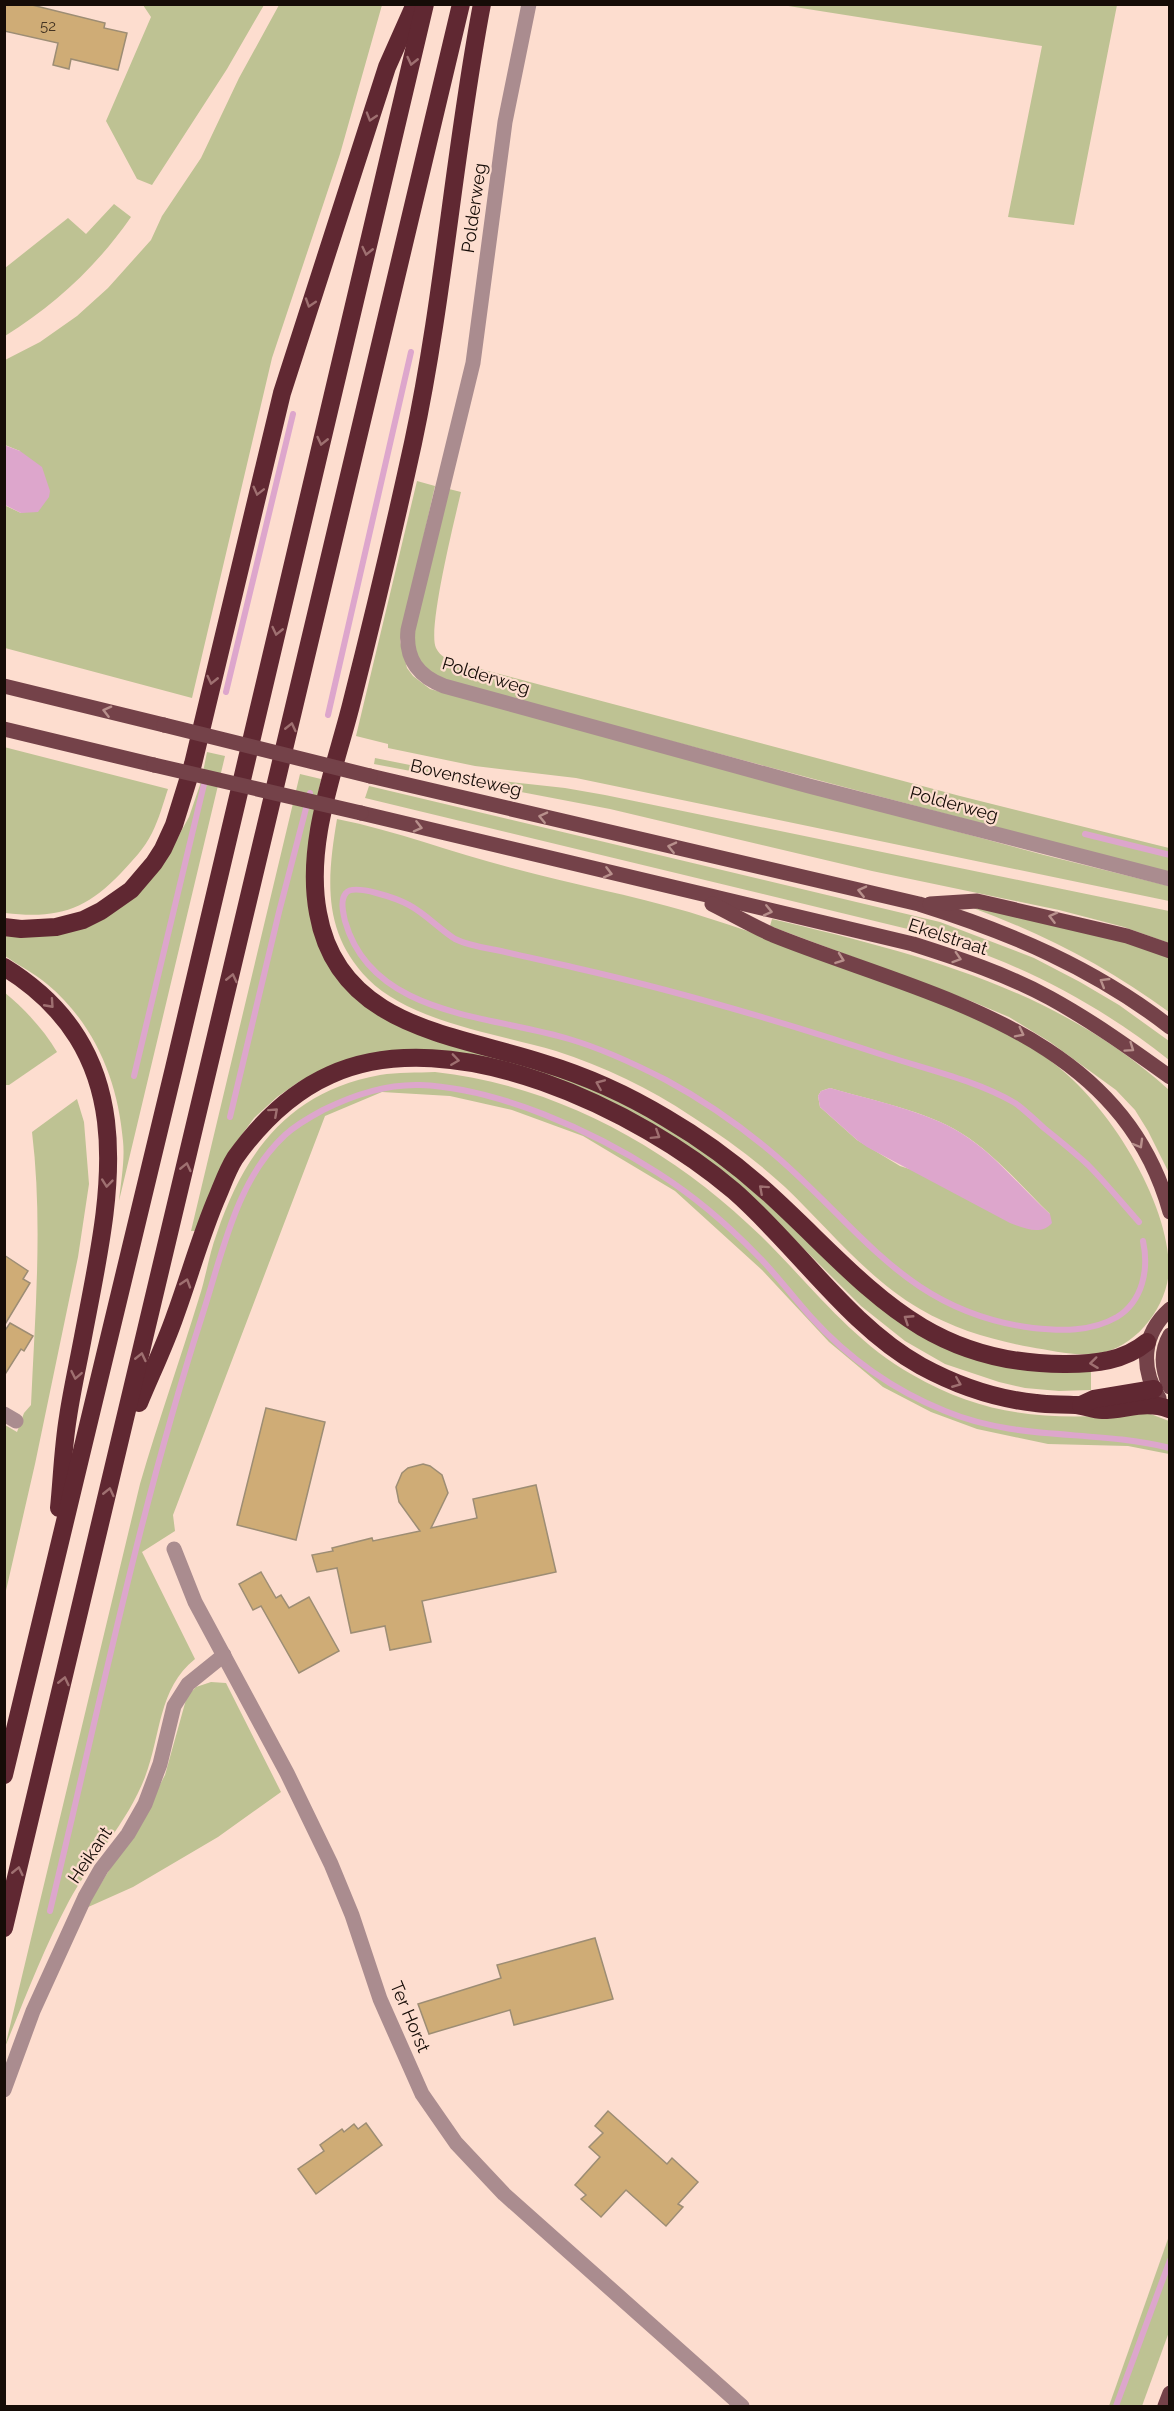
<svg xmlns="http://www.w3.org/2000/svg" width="1174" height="2411" viewBox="0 0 1174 2411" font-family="Raleway,sans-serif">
	<rect width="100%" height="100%" fill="#fdddcf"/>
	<g fill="#bec293" fill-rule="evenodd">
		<polygon points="143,5 264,5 227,69 152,185 137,179 106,121 151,17"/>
		<polygon points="279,5 382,5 340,154 272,358 192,698 5,648 4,505 21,513 20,451 5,445 5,360 40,342 77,316 108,288 151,240 162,216 201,158 239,78"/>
		<polygon points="782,5 1117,5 1074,225 1008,217 1042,46"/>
		<path d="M114,204L131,217C97,266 55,305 5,336V268L68,218L86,234Z"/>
		<polygon points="417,481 435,486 400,641 407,668 413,676 430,689 1044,855 1169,886 1169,901 576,778 475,766 388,748 388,744 356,736"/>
		<path d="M449,489L461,492C455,518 427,630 436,648C440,656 447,659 454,662L960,796L1169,848V873L433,678L416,657L414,632Z"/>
		<path d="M4,747L168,789C163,804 159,819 152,833C144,849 133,860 121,873C85,911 56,919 5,913Z"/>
		<path d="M207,752L225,756L119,1201C121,1181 125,1160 123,1141C118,1080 94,1023 47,984C34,973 18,965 5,956L4,936L62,932L168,855L189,817L201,782Z"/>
		<polygon points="375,758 475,778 565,788 605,795 1169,911 1169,943 1124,927 1059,910 872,871 610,809 374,764"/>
		<polygon points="300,774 321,779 312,825 307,884 353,995 565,1078 630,1106 710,1154 915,1332 1091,1370 1091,1390 1059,1391 1025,1388 999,1382 945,1364 905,1341 861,1306 777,1222 673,1137 454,1053 300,1081 277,1097 254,1118 227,1155 195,1231 191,1231"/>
		<path d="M369,786L940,922L1034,958L1080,982L1119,1005L1169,1041V1060C1094,1000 1009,958 916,931L365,798Z"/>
		<path d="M337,819C397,831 453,853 512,868C571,884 631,895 689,912C754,932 818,956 881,980C938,1001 995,1022 1045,1057C1103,1096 1165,1193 1169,1263C1171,1300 1141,1343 1105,1352C1081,1358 1054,1351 1030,1347C992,1340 954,1329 920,1309C868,1279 828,1228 785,1187C756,1160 724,1137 691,1116C651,1089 603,1066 556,1051C499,1034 410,1022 368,979C322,932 327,879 337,819ZM830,1088C870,1100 927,1111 961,1133C995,1154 1022,1187 1050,1214L900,1166L857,1140L820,1107L818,1096L821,1091Z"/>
		<path d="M974,905L1092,932L1169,956V1012C1109,968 1044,934 973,908Z"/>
		<path d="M772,919C915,953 1057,988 1169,1090V1173L1148,1131L1135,1110L1116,1090L1050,1042L1009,1017L971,1001L770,926Z"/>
		<path d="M4,992C24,1008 44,1030 57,1052L9,1085H5Z"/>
		<path d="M435,1072C558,1085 673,1150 761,1236C809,1283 852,1341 911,1374C992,1421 1058,1420 1148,1413L1169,1421V1454L1128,1446L1048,1444L977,1429L931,1412L883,1387L829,1342L762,1270L675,1191L583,1136L512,1110L450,1096L382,1092L325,1116L173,1515L175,1531L142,1552L195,1659C158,1688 161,1736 145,1777C128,1822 92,1859 69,1901C44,1948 25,1998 5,2047L140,1484C158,1422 180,1360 199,1298C206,1277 209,1254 217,1233C245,1151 290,1091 380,1075C398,1072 417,1073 435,1072Z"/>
		<path d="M77,1099L84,1122L89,1184L78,1257L35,1464L5,1595V1425L17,1432L24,1413L31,1405C35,1315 43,1222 32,1132Z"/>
		<polygon points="211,1682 226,1683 281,1792 218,1837 133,1887 86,1908 152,1800 165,1775 187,1696 196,1687"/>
		<polygon points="1169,2236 1169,2332 1142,2406 1109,2406"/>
	</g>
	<g fill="#dda6cc">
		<polygon points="4,445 20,451 42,467 50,491 49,497 38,512 21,513 5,505"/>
		<path d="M830,1088C868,1099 929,1112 961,1133C995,1154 1021,1188 1050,1214L1052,1223C1041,1236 1024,1228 1010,1223L867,1147L857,1140L820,1107L818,1096L821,1091Z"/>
	</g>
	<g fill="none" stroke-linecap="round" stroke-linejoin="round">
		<g stroke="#dda6cc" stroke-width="6">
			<polyline points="226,692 293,414"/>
			<polyline points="328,715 411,352"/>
			<polyline points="1085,834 1170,855"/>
			<polyline points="134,1076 206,776"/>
			<polyline points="230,1117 279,912 310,793"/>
			<path d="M1139,1222C1122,1203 1106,1183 1088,1165C1074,1152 1059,1140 1044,1128C1035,1120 1025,1110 1015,1103C977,1081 930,1070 889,1057C786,1023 682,992 576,968C551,962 526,957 501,951C486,948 469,946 455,939C439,929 426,914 409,905C398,899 354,883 346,893C340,900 343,912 345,921C372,1017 491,1015 569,1039C603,1049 635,1064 666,1080C705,1101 742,1127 776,1156C864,1232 908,1312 1033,1328C1061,1331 1091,1332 1117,1317C1143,1301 1149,1269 1143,1241"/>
			<path d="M50,1911C98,1712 139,1511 202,1316C222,1255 236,1180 285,1135C297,1124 310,1117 323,1110C353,1095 386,1084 420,1085C498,1088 593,1131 658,1173C694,1196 727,1224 757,1255C776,1274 793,1297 811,1317C848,1358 893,1390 945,1411C1020,1442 1093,1429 1170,1448"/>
			<polyline points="1116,2406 1170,2260"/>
		</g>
	</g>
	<g fill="#cfac76" stroke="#9d8d74" stroke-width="1.5">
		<polygon points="4,4 28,4 105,23 104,28 127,33 118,70 71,59 69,69 53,65 58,43 4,31"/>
		<polygon points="4,1255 28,1271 23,1279 30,1283 4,1326"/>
		<polygon points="10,1323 33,1336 24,1351 21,1349 4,1376 4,1332"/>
		<polygon points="266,1408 325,1422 296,1540 237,1525"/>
		<polygon points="423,1464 430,1466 442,1475 448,1493 431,1528 477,1518 473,1499 536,1485 556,1572 422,1601 431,1642 390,1650 385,1626 351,1633 337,1568 317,1572 312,1555 333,1551 332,1548 372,1538 373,1541 420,1531 399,1502 396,1487 402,1473 408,1468"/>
		<polygon points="261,1572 276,1598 281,1595 289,1608 309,1597 339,1651 299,1673 261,1606 253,1610 239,1584"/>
		<polygon points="595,1938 613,1999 514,2025 510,2010 429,2034 418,2004 501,1978 497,1965"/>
		<polygon points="608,2111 667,2164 672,2158 698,2182 678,2204 683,2207 666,2226 626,2190 601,2217 581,2199 586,2195 575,2185 600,2157 589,2147 603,2133 595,2126"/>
		<polygon points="366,2123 382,2145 316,2194 298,2169 324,2151 320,2145 342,2129 344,2132 354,2124 358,2129"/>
	</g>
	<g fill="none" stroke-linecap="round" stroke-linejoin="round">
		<g stroke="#aa8c8f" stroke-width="15">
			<path d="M529,4L505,122L473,363L408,630C405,659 418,676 444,686L809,786L1170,879"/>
			<polyline points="4,1414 16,1421"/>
			<polyline points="174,1549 195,1602 287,1773 331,1864 352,1915 380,1999 422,2094 456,2143 504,2194 742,2406"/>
			<polyline points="4,2090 33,2011 85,1897 101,1869 128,1834 145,1804 160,1764 174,1706 188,1684 224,1655"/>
		</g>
		<g stroke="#744249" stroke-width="15">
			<polyline points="4,686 164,725"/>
			<polyline points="4,729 154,765"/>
			<path d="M370,776L919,904C1009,932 1094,968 1170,1027"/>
			<path d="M361,813L913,944C960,959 1006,974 1050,998C1092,1021 1131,1049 1170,1077"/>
			<path d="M712,904C732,914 753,926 773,935C925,996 1119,1029 1170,1212"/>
			<polyline points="930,904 977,901 1127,936 1170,951"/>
			<path d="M1170,1335C1160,1352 1162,1370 1170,1387"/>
			<path d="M1159,1398C1140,1368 1142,1334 1170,1309"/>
			<polyline points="1165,2406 1170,2393"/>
		</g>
		<g stroke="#602832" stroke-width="18">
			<path d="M482,4C454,150 444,298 413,443C394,530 373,618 351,705C334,772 305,844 318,913C338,1027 454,1034 543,1063C586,1076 628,1095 666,1118C702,1139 736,1164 767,1192C864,1280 920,1365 1066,1364C1095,1364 1124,1361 1147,1342"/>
			<polyline points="4,927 21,929 56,927 83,920 101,911 131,890 154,863 163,849 174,825 193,764 282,393 387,67 415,4"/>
			<path d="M4,967C148,1056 109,1199 83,1337C78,1364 72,1390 68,1417C63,1447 62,1478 59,1508"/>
			<path d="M139,1403C151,1374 165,1345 175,1316C190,1275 201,1234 218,1195C223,1183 228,1169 235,1158C260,1123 290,1093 330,1075C453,1019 640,1111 734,1191C797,1246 849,1326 921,1366C956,1385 996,1399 1036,1403C1049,1405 1063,1404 1076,1405C1085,1406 1093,1410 1102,1410C1126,1410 1145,1400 1169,1409"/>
			<polyline points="1081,1405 1094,1399 1154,1389"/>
			<polyline points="4,1775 174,1068 425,4"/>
			<polyline points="4,1928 461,4"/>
		</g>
		<g stroke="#744249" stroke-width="15">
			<polyline points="164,725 370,776"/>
			<polyline points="154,765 361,813"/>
		</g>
	</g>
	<defs><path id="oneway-chevron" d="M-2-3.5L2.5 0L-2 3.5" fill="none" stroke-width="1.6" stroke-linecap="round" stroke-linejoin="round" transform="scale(1.5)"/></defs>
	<g stroke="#9f7071">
		<use href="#oneway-chevron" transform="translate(412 61) rotate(103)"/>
		<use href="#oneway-chevron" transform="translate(371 117) rotate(107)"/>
		<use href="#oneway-chevron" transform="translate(367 251) rotate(103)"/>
		<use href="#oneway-chevron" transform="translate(310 303) rotate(108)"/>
		<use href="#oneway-chevron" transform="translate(322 441) rotate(103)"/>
		<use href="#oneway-chevron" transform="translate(258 491) rotate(104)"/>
		<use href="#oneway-chevron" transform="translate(277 631) rotate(103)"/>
		<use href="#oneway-chevron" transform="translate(212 680) rotate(103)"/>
		<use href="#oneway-chevron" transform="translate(291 727) rotate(-77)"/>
		<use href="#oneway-chevron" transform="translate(232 978) rotate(-77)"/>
		<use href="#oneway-chevron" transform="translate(50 1004) rotate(48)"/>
		<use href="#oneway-chevron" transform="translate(455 1060) rotate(8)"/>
		<use href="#oneway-chevron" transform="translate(600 1084) rotate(-157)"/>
		<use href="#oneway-chevron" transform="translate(274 1112) rotate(-42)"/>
		<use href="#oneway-chevron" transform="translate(656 1135) rotate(32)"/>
		<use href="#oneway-chevron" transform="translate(186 1167) rotate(-77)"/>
		<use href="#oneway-chevron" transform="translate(107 1183) rotate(96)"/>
		<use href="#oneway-chevron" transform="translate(763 1189) rotate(-138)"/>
		<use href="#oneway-chevron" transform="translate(186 1283) rotate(-72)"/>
		<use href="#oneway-chevron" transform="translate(908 1319) rotate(-147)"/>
		<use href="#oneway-chevron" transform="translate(141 1357) rotate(-77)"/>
		<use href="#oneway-chevron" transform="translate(1094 1363) rotate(173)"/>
		<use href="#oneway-chevron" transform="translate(76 1375) rotate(101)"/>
		<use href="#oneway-chevron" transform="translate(957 1383) rotate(22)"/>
		<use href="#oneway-chevron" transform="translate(109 1492) rotate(-77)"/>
		<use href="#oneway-chevron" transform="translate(64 1681) rotate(-77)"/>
		<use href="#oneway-chevron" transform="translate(18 1871) rotate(-77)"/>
	</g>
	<g stroke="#b8908c">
		<use href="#oneway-chevron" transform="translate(107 711) rotate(-166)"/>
		<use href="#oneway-chevron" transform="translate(543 817) rotate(-167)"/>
		<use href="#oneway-chevron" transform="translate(418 827) rotate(14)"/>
		<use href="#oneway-chevron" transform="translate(672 847) rotate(-167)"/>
		<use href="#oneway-chevron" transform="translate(608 873) rotate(14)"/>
		<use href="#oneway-chevron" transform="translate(862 891) rotate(-167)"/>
		<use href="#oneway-chevron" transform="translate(768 911) rotate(13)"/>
		<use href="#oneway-chevron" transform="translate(1053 917) rotate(-166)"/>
		<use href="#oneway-chevron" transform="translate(957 958) rotate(18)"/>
		<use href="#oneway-chevron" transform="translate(840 959) rotate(20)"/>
		<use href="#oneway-chevron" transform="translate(1104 982) rotate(-149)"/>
		<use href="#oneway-chevron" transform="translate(1020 1033) rotate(27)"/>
		<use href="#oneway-chevron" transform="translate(1130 1048) rotate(35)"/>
		<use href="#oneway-chevron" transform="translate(1139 1144) rotate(60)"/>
	</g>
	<g text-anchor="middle" stroke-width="4.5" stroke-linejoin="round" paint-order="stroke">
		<g font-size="15" fill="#443423">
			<text x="48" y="31">52</text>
		</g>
		<g font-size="18" fill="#160c07" stroke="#fdddcf">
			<text transform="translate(474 208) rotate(-82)" y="6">Polderweg</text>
			<text transform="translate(486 676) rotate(17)" y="6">Polderweg</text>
			<text transform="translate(466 778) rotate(13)" y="6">Bovensteweg</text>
			<text transform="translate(954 804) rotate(15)" y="6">Polderweg</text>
			<text transform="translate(948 937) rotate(18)" y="6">Ekelstraat</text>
			<text transform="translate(90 1855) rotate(-56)" y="6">Heikant</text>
			<text transform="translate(410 2017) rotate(67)" y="6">Ter Horst</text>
		</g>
	</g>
	<rect width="1174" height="2411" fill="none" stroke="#160c07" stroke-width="12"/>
</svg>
